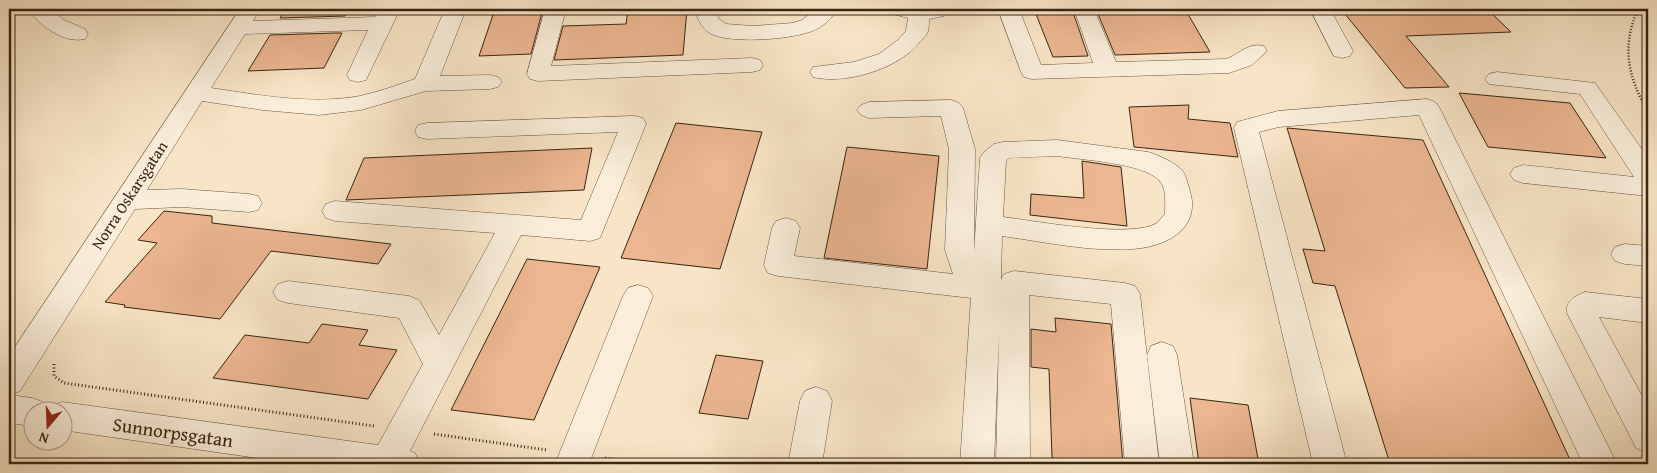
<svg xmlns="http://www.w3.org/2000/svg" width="1657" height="473" viewBox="0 0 1657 473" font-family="'Gentium Book Plus',serif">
	<rect width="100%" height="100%" fill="#f8e5c7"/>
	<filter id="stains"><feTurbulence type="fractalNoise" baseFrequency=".004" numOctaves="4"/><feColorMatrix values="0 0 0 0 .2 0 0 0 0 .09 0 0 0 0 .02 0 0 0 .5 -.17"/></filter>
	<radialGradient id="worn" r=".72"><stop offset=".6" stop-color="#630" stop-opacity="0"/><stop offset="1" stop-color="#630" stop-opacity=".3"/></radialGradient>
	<g fill="#ebb690" stroke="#382513">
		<polygon points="286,9 348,9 345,16 280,18"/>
		<polygon points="495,9 543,9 531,54 479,56"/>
		<polygon points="628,9 687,9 683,55 554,60 563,26 626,24"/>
		<polygon points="1034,9 1072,9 1088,56 1053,57"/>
		<polygon points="1096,9 1185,9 1210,52 1115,55"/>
		<polygon points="1341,9 1487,9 1511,32 1406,36 1449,87 1405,88"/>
		<polygon points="336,33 342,33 324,68 248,71 270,35"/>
		<polygon points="1459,93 1570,103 1606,158 1488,147"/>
		<polygon points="1189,105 1188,119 1230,123 1238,157 1134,147 1129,107"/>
		<polygon points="676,123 762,132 720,269 621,258"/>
		<polygon points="1287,128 1423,140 1572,464 1390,464 1335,286 1313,283 1303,249 1325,251"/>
		<polygon points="847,147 939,156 927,269 824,258"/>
		<polygon points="592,148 584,190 346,200 364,158"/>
		<polygon points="1082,161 1121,167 1127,226 1030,215 1031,194 1084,198"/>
		<polygon points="164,211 212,216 212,223 391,244 378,264 271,251 220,319 124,307 125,305 105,302 157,243 138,240"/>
		<polygon points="527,259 600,267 534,420 451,410"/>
		<polygon points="1055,318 1111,324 1123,464 1097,464 1052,458 1049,369 1031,367 1031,329 1056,332"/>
		<polygon points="322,324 368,330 359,345 397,350 368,399 213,378 245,335 309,343"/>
		<polygon points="716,355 763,361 748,419 699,413"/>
		<polygon points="1190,398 1248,405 1259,464 1199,464"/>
	</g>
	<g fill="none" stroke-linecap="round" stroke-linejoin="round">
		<g stroke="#685540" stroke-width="1">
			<g id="minor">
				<path d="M27,9H50L64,20L85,29L88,34L85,39C64,44 39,25 27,9Z"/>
				<path d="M240,9H260L253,21L375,17L379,9H400L366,80L358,82L350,80L347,75L368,30L245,34L211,88C259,95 311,105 360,96C379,92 397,85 415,79L445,9H466L440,76L490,75L498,77L502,82L498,87L490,89L426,91L361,110L319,115L263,110L202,101L147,190L182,189L249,194L258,196L262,203L258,210L249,212L182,207L135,209L20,391L10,395L32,398L43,402L48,410H32V426L9,423V356Z"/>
				<polygon points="545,9 566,9 551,66 752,58 760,60 763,65 760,70 752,72 538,81 530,79 527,74"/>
				<path d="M695,9H715L719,19L726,24L753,26L793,23L802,20L816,9H838C832,17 827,23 819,28C798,40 732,44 711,34C702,29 697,18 695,9Z"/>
				<path d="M886,9H952L944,16L929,19C929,23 929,27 928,31C927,35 922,40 919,43C898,69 845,85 813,77L810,72L813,67L854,62L879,54L898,40L906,31L908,18L889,13Z"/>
				<path d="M998,9H1019L1041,65L1093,63L1074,9H1094L1116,62L1226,59C1240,54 1248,42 1264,46L1267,51L1252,65L1229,73L1032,79L1024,77L1021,72Z"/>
				<polygon points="1310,9 1330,9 1353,51 1350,56 1342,58 1334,56"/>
				<polygon points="1497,72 1595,83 1648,158 1648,196 1523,183 1514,180 1510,174 1514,168 1523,165 1634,177 1580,94 1489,84 1485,79 1489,74"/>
				<polygon points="1427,99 1435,102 1439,107 1617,464 1583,464 1419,115 1279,127 1259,132 1347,464 1313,464 1234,128 1237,122 1278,111"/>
				<path d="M951,100L959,103L963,108L975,149L974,253L980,158L984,152L994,144L1003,142L1057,140L1148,152C1158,155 1174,162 1182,170C1186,175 1187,182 1189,188C1203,228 1167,247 1132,249C1090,252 1045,242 1002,236L1001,280L1004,274L1014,271L1125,283L1135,286L1140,294L1159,464H1125L1111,304L1029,295L1030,464H996L999,334L994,464H960L971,298L778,276L768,273L764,265L772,228L776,221L786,218L796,221L800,228L794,256L953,274L945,250L949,149L941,116L869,118L861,115L857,110L861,105L869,102ZM1057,156C1083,160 1142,163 1159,180C1167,188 1165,204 1165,214C1162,217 1159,221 1157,223C1132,239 1035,221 1003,217L1006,161L1009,158Z"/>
				<polygon points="634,116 643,118 646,124 600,238 590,241 521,235 410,451 415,453 420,464 299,464 62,430 62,410 48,410 50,406 62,402 378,445 423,364 399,318 288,303 278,300 273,292 278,284 288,281 409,296 419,300 439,335 495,233 335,221 326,218 322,211 326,204 335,201 581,220 618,132 427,139 418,137 415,131 418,125 427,123"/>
				<polygon points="1625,244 1648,246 1648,266 1625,264 1615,261 1611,254 1615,247"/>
				<polygon points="638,285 648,288 653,296 589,464 555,464 623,296 628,288"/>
				<path d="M1585,292L1648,299V323L1599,317L1648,407V453L1636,448L1567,313C1565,301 1575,296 1585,292Z"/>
				<polygon points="1162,342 1173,346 1177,355 1194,464 1160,464 1147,355 1151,346"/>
				<polygon points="816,387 827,391 832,401 822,464 788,464 800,401 805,391"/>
			</g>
		</g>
		<path stroke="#382513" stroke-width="2.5" stroke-dasharray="1 2" stroke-linecap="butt" d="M1638,9C1621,47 1628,77 1648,112"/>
		<g stroke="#382513" stroke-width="3" stroke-dasharray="1 2.5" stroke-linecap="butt">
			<polyline points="54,364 54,376 64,383 374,426"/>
			<polyline points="434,434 547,450"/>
			<polyline points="605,458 652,464"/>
		</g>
		<use href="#minor" fill="#faeedb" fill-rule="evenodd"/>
	</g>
	<g text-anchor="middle" stroke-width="4" stroke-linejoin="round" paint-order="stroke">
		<g font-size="16" fill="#382513" stroke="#faeedb">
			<text transform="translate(129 195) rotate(-57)" y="6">Norra Oskarsgatan</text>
		</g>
		<g font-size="19" fill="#382513" stroke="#faeedb">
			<text transform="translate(173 432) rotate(8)" y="7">Sunnorpsgatan</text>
		</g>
	</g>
	<rect width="1657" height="473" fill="none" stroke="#f8e5c7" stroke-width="30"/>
	<rect x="10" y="10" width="1637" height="453" fill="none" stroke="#382513" stroke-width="2.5"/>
	<rect x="15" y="15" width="1627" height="443" fill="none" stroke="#382513"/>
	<g transform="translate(48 426) rotate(199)"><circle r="24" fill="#faeedb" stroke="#ac9e8b"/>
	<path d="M0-4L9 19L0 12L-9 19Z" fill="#8f2418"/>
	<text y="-8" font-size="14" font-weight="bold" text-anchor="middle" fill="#382513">N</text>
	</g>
	<rect width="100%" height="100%" filter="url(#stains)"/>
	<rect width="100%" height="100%" fill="url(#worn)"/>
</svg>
